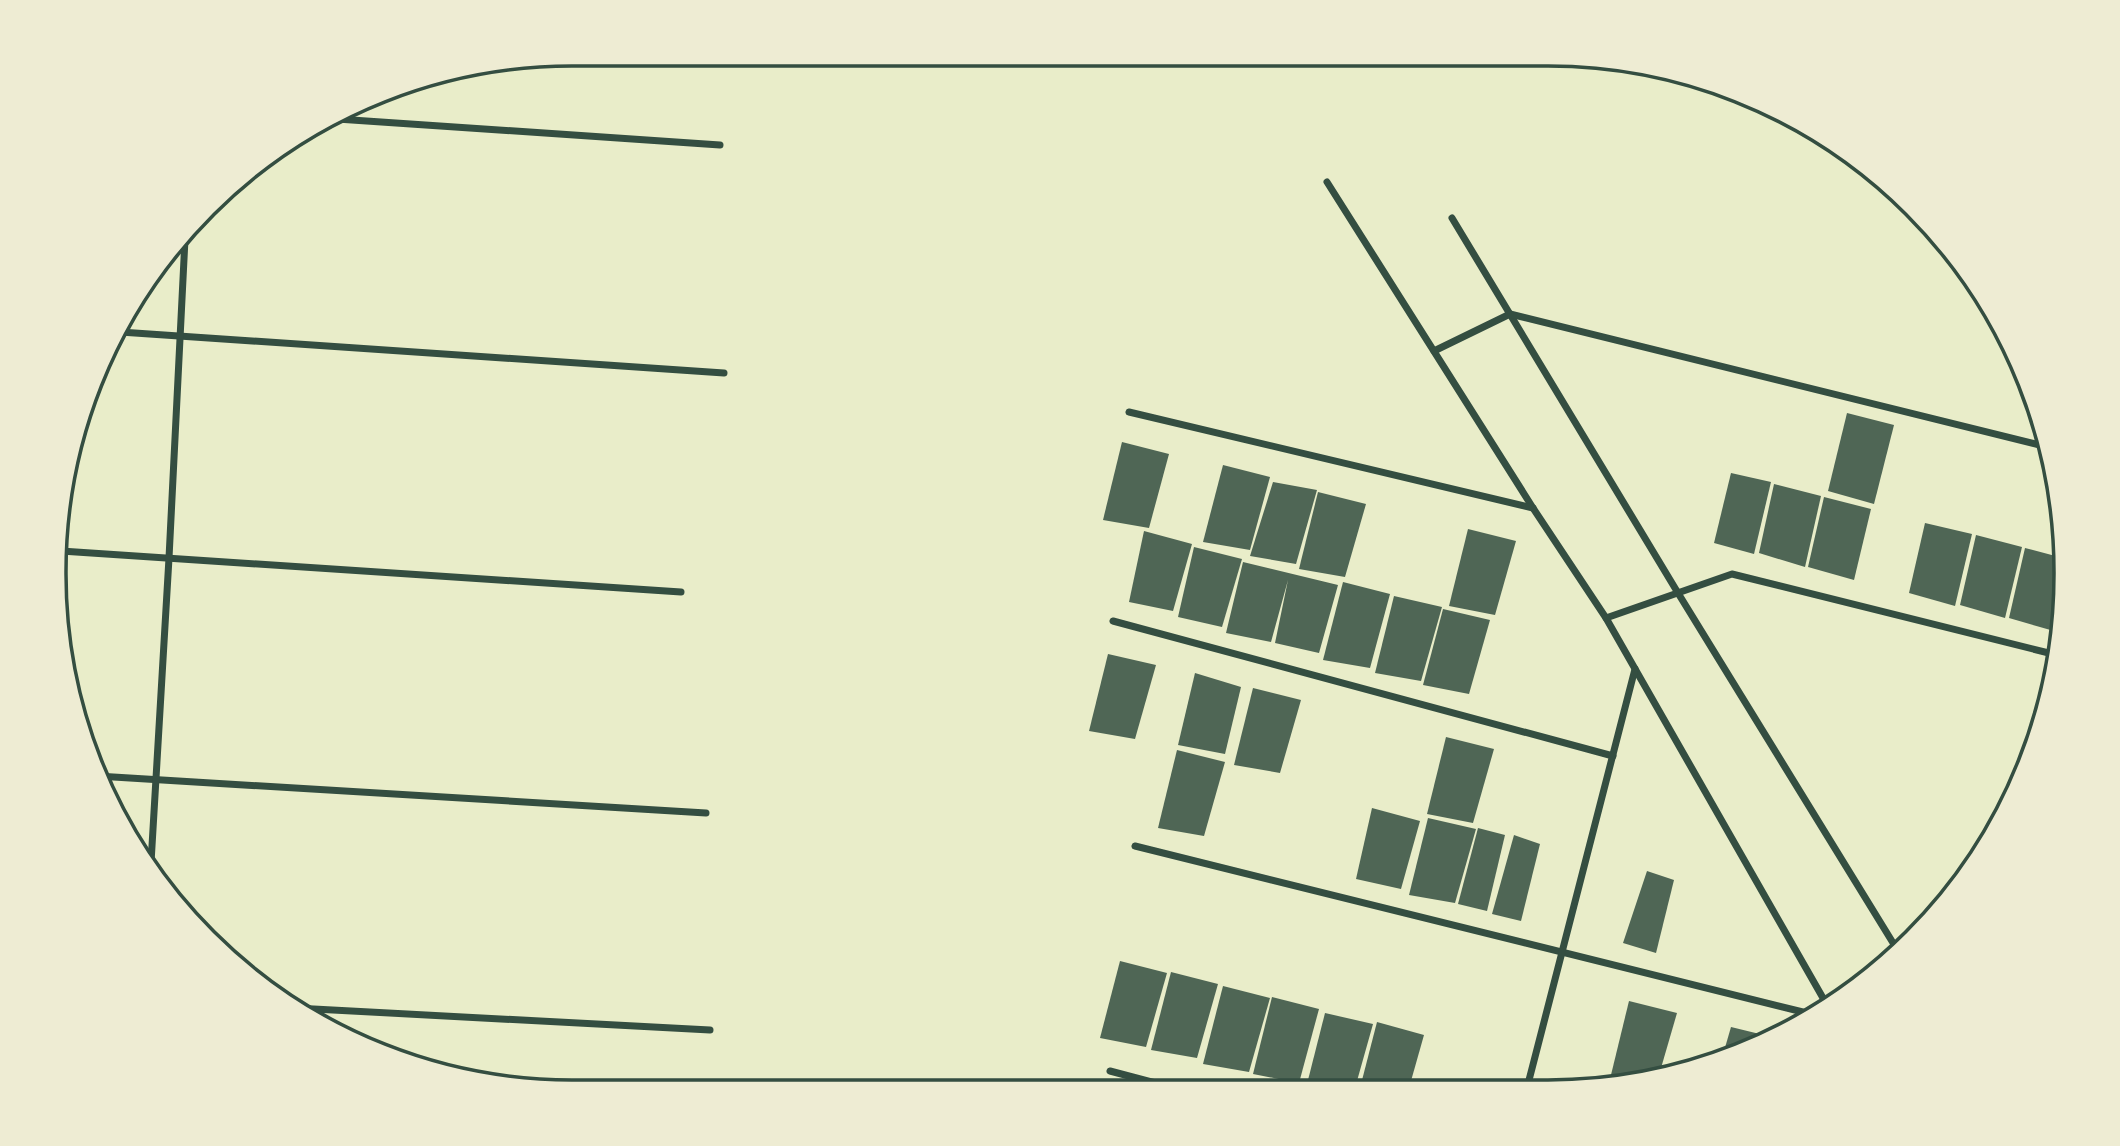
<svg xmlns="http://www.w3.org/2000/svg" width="2120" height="1146" viewBox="0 0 2120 1146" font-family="'Fira Sans',sans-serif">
	<rect width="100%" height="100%" fill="#e9edc9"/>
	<g fill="#4f6655">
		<polygon points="1847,413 1894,425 1874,504 1828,491"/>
		<polygon points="1122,442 1169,454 1149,528 1103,520"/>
		<polygon points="1223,465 1270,477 1250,550 1203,542"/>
		<polygon points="1731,473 1771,482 1754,554 1714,543"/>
		<polygon points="1273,482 1317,490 1296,564 1250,556"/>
		<polygon points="1774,484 1821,496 1805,567 1759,553"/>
		<polygon points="1318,492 1366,504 1345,577 1299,569"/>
		<polygon points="1824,497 1871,509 1854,580 1808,567"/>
		<polygon points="1925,523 1972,534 1955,606 1909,593"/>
		<polygon points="1468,529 1516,541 1495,615 1449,606"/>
		<polygon points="1144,531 1192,544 1173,611 1129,602"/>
		<polygon points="1976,535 2022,547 2005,618 1960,605"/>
		<polygon points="1194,547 1242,559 1222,627 1178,617"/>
		<polygon points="2025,548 2063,558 2064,590 2054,631 2009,618"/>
		<polygon points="1243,562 1338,585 1319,653 1275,643 1288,580 1271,642 1226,633"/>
		<polygon points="1343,582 1390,594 1370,668 1323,660"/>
		<polygon points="1394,596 1442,607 1421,681 1375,673"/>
		<polygon points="1443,609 1490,620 1469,694 1423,685"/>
		<polygon points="1108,654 1156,665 1135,739 1089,731"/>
		<polygon points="1195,673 1241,687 1225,754 1178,745"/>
		<polygon points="1253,688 1301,700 1280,773 1234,765"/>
		<polygon points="1446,737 1494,749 1473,823 1427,814"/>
		<polygon points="1177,750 1225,762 1204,836 1158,828"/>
		<polygon points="1372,808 1420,821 1401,889 1356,879"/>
		<polygon points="1428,818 1476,829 1455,903 1409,895"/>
		<polygon points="1478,828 1505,835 1487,911 1458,904"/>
		<polygon points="1514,835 1540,844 1521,921 1492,914"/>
		<polygon points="1647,871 1674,880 1656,953 1623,943"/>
		<polygon points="1120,961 1167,973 1146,1047 1100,1038"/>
		<polygon points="1171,972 1218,984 1197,1058 1151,1050"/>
		<polygon points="1223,986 1270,998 1249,1072 1203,1064"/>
		<polygon points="1272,997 1319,1009 1299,1083 1253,1074"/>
		<polygon points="1629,1001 1677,1013 1659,1075 1632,1083 1610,1079"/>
		<polygon points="1325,1013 1373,1024 1355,1088 1306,1088"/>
		<polygon points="1377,1022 1424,1035 1409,1088 1360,1088"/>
		<polygon points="1731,1027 1772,1037 1745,1052 1722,1058"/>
	</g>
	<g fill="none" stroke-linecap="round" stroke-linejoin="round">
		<g stroke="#344e41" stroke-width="7">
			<polyline points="337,119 720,145"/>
			<polyline points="1327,182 1533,508 1606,618 1827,1005"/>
			<polyline points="1452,218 1678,593 1898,951"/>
			<polyline points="120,332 724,373"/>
			<polyline points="1434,351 1510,314 2048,447"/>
			<polyline points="1129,412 1533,508"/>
			<polyline points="61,551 681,592"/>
			<polyline points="1606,618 1732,574 2057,655"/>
			<polyline points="1113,621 1613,756"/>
			<polyline points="97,776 706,813"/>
			<polyline points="1135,846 1811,1014"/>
			<polyline points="151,863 169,558 185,239"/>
			<polyline points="295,1008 710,1030"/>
			<polyline points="1110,1071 1178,1089"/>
			<polyline points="1527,1088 1635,669"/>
		</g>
	</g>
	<path d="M0 0H2120V1146H0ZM572 66H1548A506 506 0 0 1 2054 572V574A506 506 0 0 1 1548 1080H572A506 506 0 0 1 66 574V572A506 506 0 0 1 572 66Z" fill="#eeecd3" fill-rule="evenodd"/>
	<path fill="none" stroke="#344e41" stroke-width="3.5" d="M572 66H1548A506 506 0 0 1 2054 572V574A506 506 0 0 1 1548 1080H572A506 506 0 0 1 66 574V572A506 506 0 0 1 572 66Z"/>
</svg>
